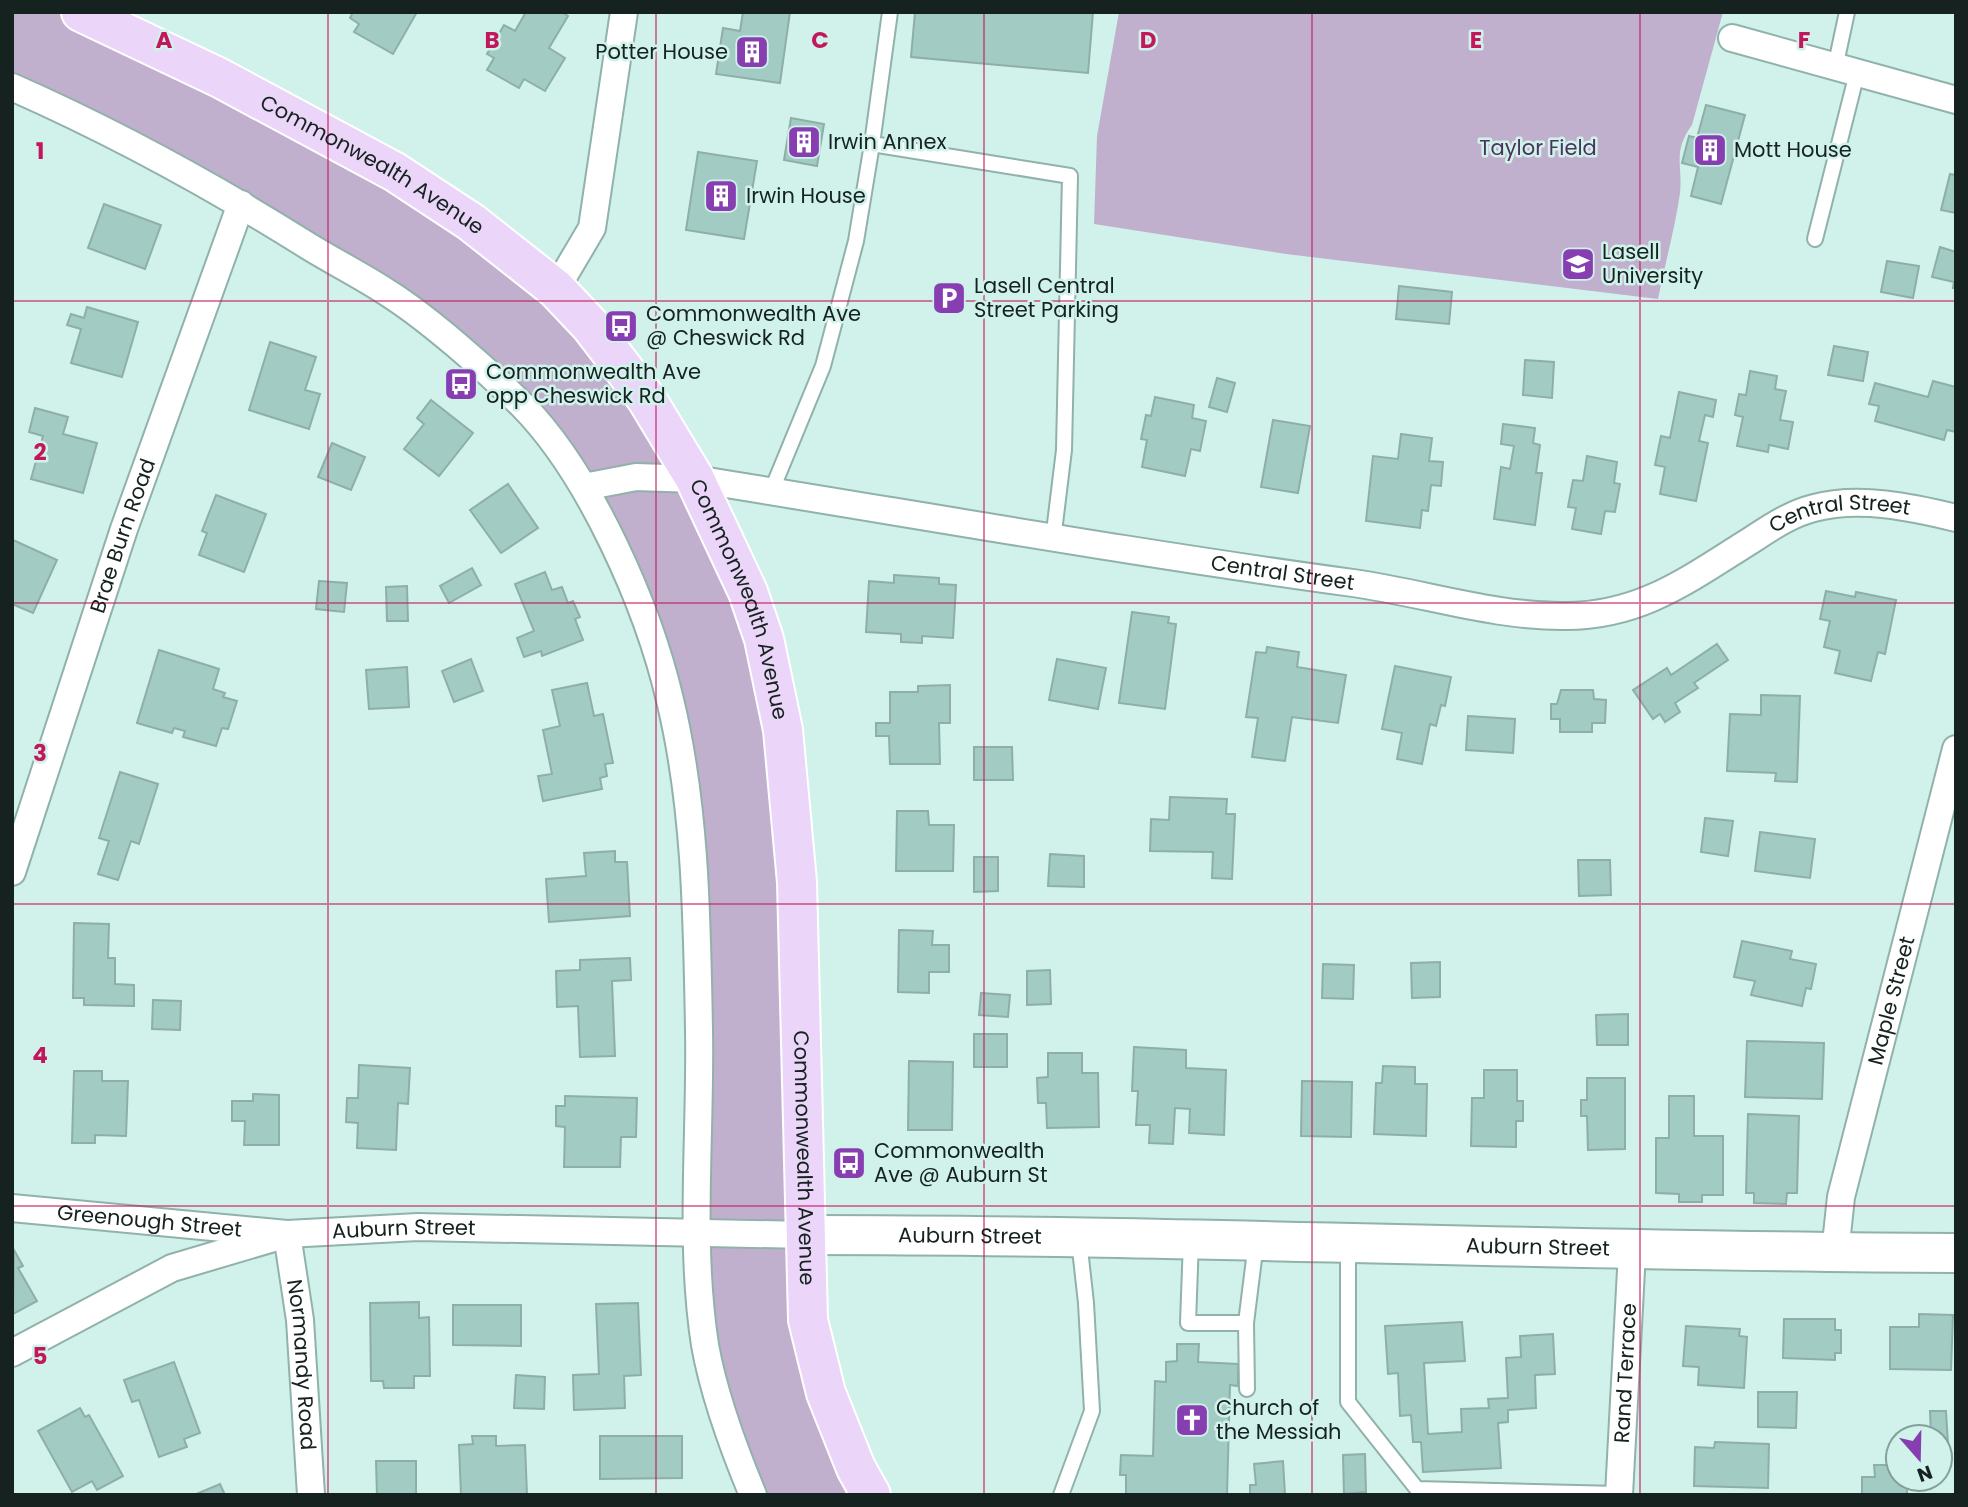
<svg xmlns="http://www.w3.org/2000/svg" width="1968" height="1507" viewBox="0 0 1968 1507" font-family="Poppins,sans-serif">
	<rect width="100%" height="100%" fill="#d0f2eb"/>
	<g fill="#c0b0cd">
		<polygon points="12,12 81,12 395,172 590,325 764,639 806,1235 871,1495 753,1495 714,1382 695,912 646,620 524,407 390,294 12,87"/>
		<path d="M1119,12H1723L1692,125C1672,152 1683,166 1680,193C1675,228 1665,264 1658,299L1286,254L1094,224L1097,136Z"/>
	</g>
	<g fill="#a1cbc3" stroke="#8eafa8" stroke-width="2">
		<polygon points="353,12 417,12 393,54 354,32 359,24 350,18"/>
		<polygon points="526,12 562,12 568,16 549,48 565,58 545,91 524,79 519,88 487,70 494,58 487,54 504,25 515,31"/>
		<polygon points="743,12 790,12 780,83 716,74 723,28 740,31"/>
		<polygon points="915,12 1093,12 1088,73 911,57"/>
		<polygon points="1706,105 1745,115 1721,204 1691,196 1698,167 1682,163 1689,136 1697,138"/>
		<polygon points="791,118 824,124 817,166 784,160"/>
		<polygon points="698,152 757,161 744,239 686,230"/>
		<polygon points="1950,174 1956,175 1956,213 1941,210"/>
		<polygon points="104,204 161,225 145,269 88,248"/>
		<polygon points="1940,247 1956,252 1956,288 1953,288 1954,282 1932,277"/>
		<polygon points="1887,261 1919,266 1913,298 1881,292"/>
		<polygon points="1399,286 1452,292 1449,324 1396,319"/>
		<polygon points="87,307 138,322 122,377 71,363 81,329 67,325 71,314 84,318"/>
		<polygon points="270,342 316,357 305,390 320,394 309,429 249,410"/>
		<polygon points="1834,346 1868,352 1863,381 1828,375"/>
		<polygon points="1525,360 1554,362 1552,398 1523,395"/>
		<polygon points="1750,371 1777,376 1775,389 1786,391 1780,420 1793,422 1788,449 1769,445 1768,452 1737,446 1743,417 1735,415 1739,394 1746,395"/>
		<polygon points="1217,378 1235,383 1227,412 1209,407"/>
		<polygon points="1933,381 1956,387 1956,432 1947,430 1944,440 1875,421 1879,406 1869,404 1875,383 1928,397"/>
		<polygon points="1679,392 1716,400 1713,417 1705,415 1699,441 1708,443 1696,501 1660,494 1665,467 1655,465 1661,436 1670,438"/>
		<polygon points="1155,397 1194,405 1192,418 1206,421 1200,451 1191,449 1185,476 1142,467 1147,440 1141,439 1146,415 1151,416"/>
		<polygon points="431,400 473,433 439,476 404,449 424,424 417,418"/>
		<polygon points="35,408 68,417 63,434 97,443 83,493 31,479 43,436 29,432"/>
		<polygon points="1273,420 1310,426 1298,493 1261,487"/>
		<polygon points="1503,424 1535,428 1533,443 1540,445 1536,473 1542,473 1535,525 1494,519 1501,467 1510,469 1514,446 1501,444"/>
		<polygon points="1401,434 1432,438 1429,461 1443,462 1441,486 1431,485 1428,511 1422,510 1420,528 1366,521 1373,456 1398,459"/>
		<polygon points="332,443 365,457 351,490 318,477"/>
		<polygon points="1587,456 1617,462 1614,483 1620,484 1615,512 1605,511 1601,534 1572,529 1576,508 1568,507 1573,480 1583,481"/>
		<polygon points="508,484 538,528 501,553 470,510"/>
		<polygon points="216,495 266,514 244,572 199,555 207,533 202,531"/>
		<polygon points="13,540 57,560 33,613 12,604"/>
		<polygon points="472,568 481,585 449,603 440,586"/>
		<polygon points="545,572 552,590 562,587 568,603 573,601 580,617 575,619 583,640 542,656 541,651 524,657 517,638 534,631 515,584"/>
		<polygon points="894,575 939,578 939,584 956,585 953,638 922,636 922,643 901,642 901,634 866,632 869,581 894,583"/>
		<polygon points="319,581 347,583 344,612 316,609"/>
		<polygon points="407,586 408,621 387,621 386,587"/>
		<polygon points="1826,591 1855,597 1856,592 1896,600 1885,654 1878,652 1871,681 1835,673 1840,651 1824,647 1830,621 1820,619"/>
		<polygon points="1132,612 1169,617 1168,623 1176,624 1165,709 1119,703"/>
		<polygon points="1717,644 1728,660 1694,683 1698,688 1675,703 1680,712 1665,722 1660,714 1653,719 1633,690 1667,668 1671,675"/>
		<polygon points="1267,647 1299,652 1297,667 1346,675 1338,723 1292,717 1285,761 1252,757 1258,718 1246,717 1256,652 1266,653"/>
		<polygon points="159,650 219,669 213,689 225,693 223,697 237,701 228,729 222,728 216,746 183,737 185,731 174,728 172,733 137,723"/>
		<polygon points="471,659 483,691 454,702 442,671"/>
		<polygon points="1057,659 1106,668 1098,709 1049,700"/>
		<polygon points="1395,666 1451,677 1445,706 1441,705 1436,726 1430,724 1422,764 1397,759 1402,733 1382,729"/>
		<polygon points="407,667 409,707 369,709 366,670"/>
		<polygon points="587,683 594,716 603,714 613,763 605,764 607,776 600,778 602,789 543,801 538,776 552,774 543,730 560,726 552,690"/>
		<polygon points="950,685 950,723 939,723 940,764 890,764 889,736 876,736 876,723 890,723 890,692 918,692 918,686"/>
		<polygon points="1561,690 1593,690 1594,699 1606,700 1605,723 1592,723 1592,732 1560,732 1560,719 1551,719 1551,704 1557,704"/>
		<polygon points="1761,695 1800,696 1797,782 1775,781 1776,773 1727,771 1730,714 1761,715"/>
		<polygon points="1468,716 1515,719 1513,753 1466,750"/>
		<polygon points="974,747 1012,747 1013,780 974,780"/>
		<polygon points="120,772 158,784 139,844 131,841 118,880 98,874 109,841 99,838"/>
		<polygon points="1170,797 1227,799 1226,814 1235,814 1232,879 1212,878 1213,852 1150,851 1151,819 1169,820"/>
		<polygon points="897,811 928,811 929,825 954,825 953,871 896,871"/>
		<polygon points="1705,818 1733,821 1728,856 1701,852"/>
		<polygon points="1760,832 1815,839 1810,878 1755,871"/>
		<polygon points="615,851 615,862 627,862 630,916 549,922 546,879 586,876 584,853"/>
		<polygon points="1050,854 1084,856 1084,887 1048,886"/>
		<polygon points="974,857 998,857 998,891 974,892"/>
		<polygon points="1578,860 1610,860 1611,895 1579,896"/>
		<polygon points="74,923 109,924 108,958 115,958 115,984 134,985 134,1006 84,1005 84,998 73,998"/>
		<polygon points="899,930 933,931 932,945 949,945 949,972 929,972 929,993 898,992"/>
		<polygon points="1742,941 1792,951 1790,959 1816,964 1811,989 1806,988 1802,1006 1751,995 1755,981 1734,977"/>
		<polygon points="630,958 631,980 612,981 615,1056 580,1057 578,1006 557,1007 556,971 580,970 580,960"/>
		<polygon points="1440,962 1440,997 1412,998 1411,963"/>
		<polygon points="1323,964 1354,965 1353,999 1322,998"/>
		<polygon points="1050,970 1051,1004 1027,1005 1027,971"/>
		<polygon points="981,993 1010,995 1008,1017 979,1015"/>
		<polygon points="153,1000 181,1001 180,1030 152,1029"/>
		<polygon points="1628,1014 1628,1045 1597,1045 1596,1015"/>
		<rect x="974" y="1034" width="33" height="33"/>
		<polygon points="1747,1041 1824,1043 1822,1099 1745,1097"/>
		<polygon points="1134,1047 1186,1050 1186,1068 1226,1070 1224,1135 1189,1133 1190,1109 1175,1108 1173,1144 1149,1143 1150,1125 1136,1125 1138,1091 1132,1091"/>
		<polygon points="1048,1053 1082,1053 1082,1073 1098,1073 1099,1127 1047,1128 1046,1103 1038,1103 1037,1078 1048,1077"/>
		<polygon points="909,1061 953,1062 952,1130 908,1130"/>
		<polygon points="359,1065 410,1068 408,1104 398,1103 396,1150 357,1148 358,1123 346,1122 347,1098 358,1098"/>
		<polygon points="1383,1066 1415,1067 1415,1084 1427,1084 1426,1136 1374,1134 1376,1083 1382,1083"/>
		<polygon points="1484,1070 1517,1070 1517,1101 1523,1101 1523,1121 1516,1121 1516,1147 1471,1146 1472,1098 1484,1098"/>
		<polygon points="74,1071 102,1071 102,1081 128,1081 126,1136 95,1135 95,1143 72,1143"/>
		<polygon points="1587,1078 1625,1078 1625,1149 1588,1150 1587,1116 1581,1116 1581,1100 1587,1100"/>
		<polygon points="1302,1081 1352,1082 1351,1137 1301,1136"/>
		<polygon points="253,1094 279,1095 279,1145 244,1145 245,1121 232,1121 232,1101 253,1101"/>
		<polygon points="565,1096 637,1098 636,1137 621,1137 620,1167 564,1167 565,1127 556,1126 556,1106 565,1106"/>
		<polygon points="1669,1096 1694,1096 1694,1136 1723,1136 1723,1195 1702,1195 1702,1202 1679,1202 1679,1194 1656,1193 1656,1138 1669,1138"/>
		<polygon points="1748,1114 1799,1116 1797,1193 1787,1193 1786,1204 1754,1203 1754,1193 1746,1193"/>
		<polygon points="14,1250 23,1266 18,1268 37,1301 13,1314"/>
		<polygon points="419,1302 419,1318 429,1317 430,1376 414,1376 414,1388 384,1388 383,1381 371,1381 370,1303"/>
		<polygon points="638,1303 641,1375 624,1376 625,1408 574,1410 573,1375 599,1374 596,1304"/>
		<polygon points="453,1305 521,1305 521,1346 453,1345"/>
		<polygon points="1919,1314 1953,1315 1951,1370 1890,1369 1890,1327 1919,1327"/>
		<polygon points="1784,1319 1835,1319 1835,1330 1841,1330 1841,1353 1835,1353 1835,1360 1783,1358"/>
		<polygon points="1462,1322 1465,1361 1424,1363 1428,1434 1462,1432 1461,1409 1489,1408 1488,1399 1508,1398 1506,1358 1521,1357 1520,1336 1553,1334 1555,1374 1535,1375 1536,1408 1508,1410 1508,1422 1498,1423 1501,1468 1423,1472 1421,1442 1413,1442 1411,1415 1400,1416 1398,1373 1388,1374 1385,1326"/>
		<polygon points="1686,1326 1740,1329 1739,1336 1747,1337 1744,1388 1698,1385 1699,1367 1683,1366"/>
		<polygon points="1177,1344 1199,1344 1198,1362 1238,1364 1238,1386 1230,1385 1227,1495 1126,1495 1126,1475 1120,1475 1121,1455 1153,1456 1155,1381 1166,1382 1166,1362 1177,1361"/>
		<polygon points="174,1362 200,1433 184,1439 187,1447 159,1457 139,1400 132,1402 124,1380"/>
		<polygon points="516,1375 545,1377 544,1409 514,1408"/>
		<polygon points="1758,1392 1797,1392 1796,1428 1758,1427"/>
		<polygon points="80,1408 85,1417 89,1415 123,1476 97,1490 92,1481 72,1492 38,1431"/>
		<polygon points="1930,1411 1946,1411 1948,1444 1940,1444 1940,1437 1931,1437"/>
		<polygon points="472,1436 496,1436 496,1446 525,1445 527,1495 461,1495 459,1445 473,1444"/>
		<polygon points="600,1436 682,1436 682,1478 600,1479"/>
		<polygon points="1715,1442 1769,1444 1768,1488 1694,1486 1695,1447 1714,1448"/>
		<polygon points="1365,1454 1366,1492 1344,1494 1343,1455"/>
		<polygon points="376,1461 416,1461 416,1495 377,1495"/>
		<polygon points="1283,1461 1285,1495 1250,1495 1250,1485 1256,1485 1254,1464"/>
		<polygon points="1874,1465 1898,1465 1898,1479 1907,1479 1907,1495 1862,1495 1862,1477 1875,1477"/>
		<polygon points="220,1484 225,1495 194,1495"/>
	</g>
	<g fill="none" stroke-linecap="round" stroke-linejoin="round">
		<g stroke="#91b1ab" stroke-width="18">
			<g id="service">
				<polyline points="1835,68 1847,12"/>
				<polyline points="872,144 890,12"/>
				<polyline points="1815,239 1857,73"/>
				<polyline points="771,492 823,366 856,241 872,144 1070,176 1064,450 1053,540"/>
				<polyline points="1191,1240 1188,1323 1246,1323"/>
				<polyline points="1348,1245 1348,1402 1417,1489 1619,1494"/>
				<polyline points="1247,1389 1246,1323 1256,1243"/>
				<polyline points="1061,1495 1092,1411 1086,1303 1079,1240"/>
			</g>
		</g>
		<g stroke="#91b1ab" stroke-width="30">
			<g id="minor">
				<polyline points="1732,38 1956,100"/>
				<path d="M12,87C114,132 211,185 305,244C332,261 361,275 388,293C429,319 487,370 522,405C590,474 648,606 670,700C696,807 697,921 699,1030C701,1134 689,1242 705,1345C714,1396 733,1447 753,1495"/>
				<polyline points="556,289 592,228 624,12"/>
				<path id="s1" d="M584,487L636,477L695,479C914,514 1133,553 1353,583C1424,593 1495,617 1566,616C1641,616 1689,579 1750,541C1770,528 1790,514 1814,508C1859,496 1911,507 1956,518"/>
				<path id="s2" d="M12,872L124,529L241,204"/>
				<path id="s3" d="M12,1208L287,1234L300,1320L311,1495"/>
				<path id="s4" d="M1835,1253L1841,1197L1956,749"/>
				<path id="s5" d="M12,1353L172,1268L287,1234L418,1227L806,1235"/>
				<path id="s6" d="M1619,1495L1632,1251"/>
			</g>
		</g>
		<g stroke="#91b1ab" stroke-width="42">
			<g id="secondary">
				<path id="s7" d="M806,1235C1189,1235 1572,1252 1956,1253"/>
			</g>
		</g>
		<g stroke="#fff" stroke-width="42">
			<g id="primary">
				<path id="s8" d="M81,12L220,78L395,172L471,222L556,289L590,325L646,398L695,479L748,592L764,639L783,730L797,882L808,1320L826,1393L856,1468L871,1495"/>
			</g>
		</g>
		<use href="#service" stroke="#fff" stroke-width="14"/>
		<use href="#minor" stroke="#fff" stroke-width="26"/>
		<use href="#secondary" stroke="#fff" stroke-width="38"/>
		<use href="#primary" stroke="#ebd6fa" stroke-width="38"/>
	</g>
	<path fill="none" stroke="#c2185b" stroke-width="2" stroke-opacity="0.55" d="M328,12V1495M656,12V1495M984,12V1495M1312,12V1495M1640,12V1495M12,301H1956M12,603H1956M12,904H1956M12,1206H1956"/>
	<defs>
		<g id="building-square" transform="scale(1.75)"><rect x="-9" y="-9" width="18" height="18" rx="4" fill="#863eb0" stroke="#d0f2eb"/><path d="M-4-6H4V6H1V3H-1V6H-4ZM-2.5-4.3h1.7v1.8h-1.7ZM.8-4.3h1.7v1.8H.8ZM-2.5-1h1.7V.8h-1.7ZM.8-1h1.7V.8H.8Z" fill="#fff"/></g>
		<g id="university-square" transform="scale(1.75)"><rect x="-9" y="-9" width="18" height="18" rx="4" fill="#863eb0" stroke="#d0f2eb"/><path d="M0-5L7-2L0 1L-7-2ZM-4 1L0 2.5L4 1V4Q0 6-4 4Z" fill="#fff"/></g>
		<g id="parking-square" transform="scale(1.75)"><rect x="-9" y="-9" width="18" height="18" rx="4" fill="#863eb0" stroke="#d0f2eb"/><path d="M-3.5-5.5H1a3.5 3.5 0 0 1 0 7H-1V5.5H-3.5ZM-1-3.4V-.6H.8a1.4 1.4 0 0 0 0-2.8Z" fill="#fff"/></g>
		<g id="bus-square" transform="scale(1.75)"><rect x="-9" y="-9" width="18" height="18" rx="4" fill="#863eb0" stroke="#d0f2eb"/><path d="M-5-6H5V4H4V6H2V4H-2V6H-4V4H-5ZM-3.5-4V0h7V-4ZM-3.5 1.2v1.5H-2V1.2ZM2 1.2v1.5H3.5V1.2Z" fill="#fff"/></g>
		<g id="church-square" transform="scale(1.75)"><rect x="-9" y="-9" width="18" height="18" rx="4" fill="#863eb0" stroke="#d0f2eb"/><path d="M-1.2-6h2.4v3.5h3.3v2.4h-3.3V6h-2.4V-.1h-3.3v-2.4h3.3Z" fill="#fff"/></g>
	</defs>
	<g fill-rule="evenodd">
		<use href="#building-square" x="752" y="52"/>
		<use href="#building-square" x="804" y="142"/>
		<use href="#building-square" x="1710" y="150"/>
		<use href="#building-square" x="721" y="196"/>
		<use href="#university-square" x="1578" y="264"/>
		<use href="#parking-square" x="949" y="298"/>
		<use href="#bus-square" x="621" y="326"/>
		<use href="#bus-square" x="461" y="384"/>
		<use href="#bus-square" x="849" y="1163"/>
		<use href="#church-square" x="1192" y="1420"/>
	</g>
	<g text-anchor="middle" stroke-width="5" stroke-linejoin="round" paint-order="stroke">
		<g font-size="21" fill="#15221f" stroke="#d0f2eb" text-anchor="start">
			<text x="728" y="59" text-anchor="end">Potter House</text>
			<text x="828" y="149">Irwin Annex</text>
			<text x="1734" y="157">Mott House</text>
			<text x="746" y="203">Irwin House</text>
			<text x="1602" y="259">Lasell<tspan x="1602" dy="24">University</tspan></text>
			<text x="974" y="293">Lasell Central<tspan x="974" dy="24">Street Parking</tspan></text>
			<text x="646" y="321">Commonwealth Ave<tspan x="646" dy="24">@ Cheswick Rd</tspan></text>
			<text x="486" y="379">Commonwealth Ave<tspan x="486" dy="24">opp Cheswick Rd</tspan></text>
			<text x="874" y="1158">Commonwealth<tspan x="874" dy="24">Ave @ Auburn St</tspan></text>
			<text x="1216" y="1415">Church of<tspan x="1216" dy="24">the Messiah</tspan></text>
		</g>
		<g font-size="21" fill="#4b335c" stroke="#d0f2eb">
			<text x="1538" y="155">Taylor Field</text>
		</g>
		<g font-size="21" fill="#15221f" stroke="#d0f2eb">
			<text dy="7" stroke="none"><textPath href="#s8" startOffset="329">Commonwealth Avenue</textPath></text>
			<text dy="7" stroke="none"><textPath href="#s1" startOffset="1293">Central Street</textPath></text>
			<text dy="7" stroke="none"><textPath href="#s2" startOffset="354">Brae Burn Road</textPath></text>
			<text dy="7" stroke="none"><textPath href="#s1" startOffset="707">Central Street</textPath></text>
			<text dy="7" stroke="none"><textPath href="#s8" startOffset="917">Commonwealth Avenue</textPath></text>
			<text dy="7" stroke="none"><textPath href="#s4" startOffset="259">Maple Street</textPath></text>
			<text dy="7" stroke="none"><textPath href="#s8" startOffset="1484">Commonwealth Avenue</textPath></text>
			<text dy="7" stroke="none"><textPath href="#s3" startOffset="138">Greenough Street</textPath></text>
			<text dy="7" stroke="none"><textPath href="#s5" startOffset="418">Auburn Street</textPath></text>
			<text dy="7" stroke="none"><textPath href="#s7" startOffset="164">Auburn Street</textPath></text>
			<text dy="7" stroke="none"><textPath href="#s7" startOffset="732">Auburn Street</textPath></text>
			<text dy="7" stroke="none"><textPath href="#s3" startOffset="408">Normandy Road</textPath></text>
			<text dy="7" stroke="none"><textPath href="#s6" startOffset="122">Rand Terrace</textPath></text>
		</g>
	</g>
	<g font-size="23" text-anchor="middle" font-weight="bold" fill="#c2185b" stroke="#d0f2eb" stroke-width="5" stroke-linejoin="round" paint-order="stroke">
		<text x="164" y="48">A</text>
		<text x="492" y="48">B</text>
		<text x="820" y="48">C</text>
		<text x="1148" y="48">D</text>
		<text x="1476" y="48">E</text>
		<text x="1804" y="48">F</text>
		<text x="40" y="159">1</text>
		<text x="40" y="460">2</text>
		<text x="40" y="761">3</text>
		<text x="40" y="1063">4</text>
		<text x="40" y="1364">5</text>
	</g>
	<rect width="1968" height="1507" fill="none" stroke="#15221f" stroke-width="28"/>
	<g transform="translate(1919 1458) rotate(160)"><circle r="33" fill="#d0f2eb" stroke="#859f99" stroke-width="2"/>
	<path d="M0-5L12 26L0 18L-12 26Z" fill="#863eb0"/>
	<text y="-10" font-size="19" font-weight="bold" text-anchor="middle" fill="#15221f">N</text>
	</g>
</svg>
